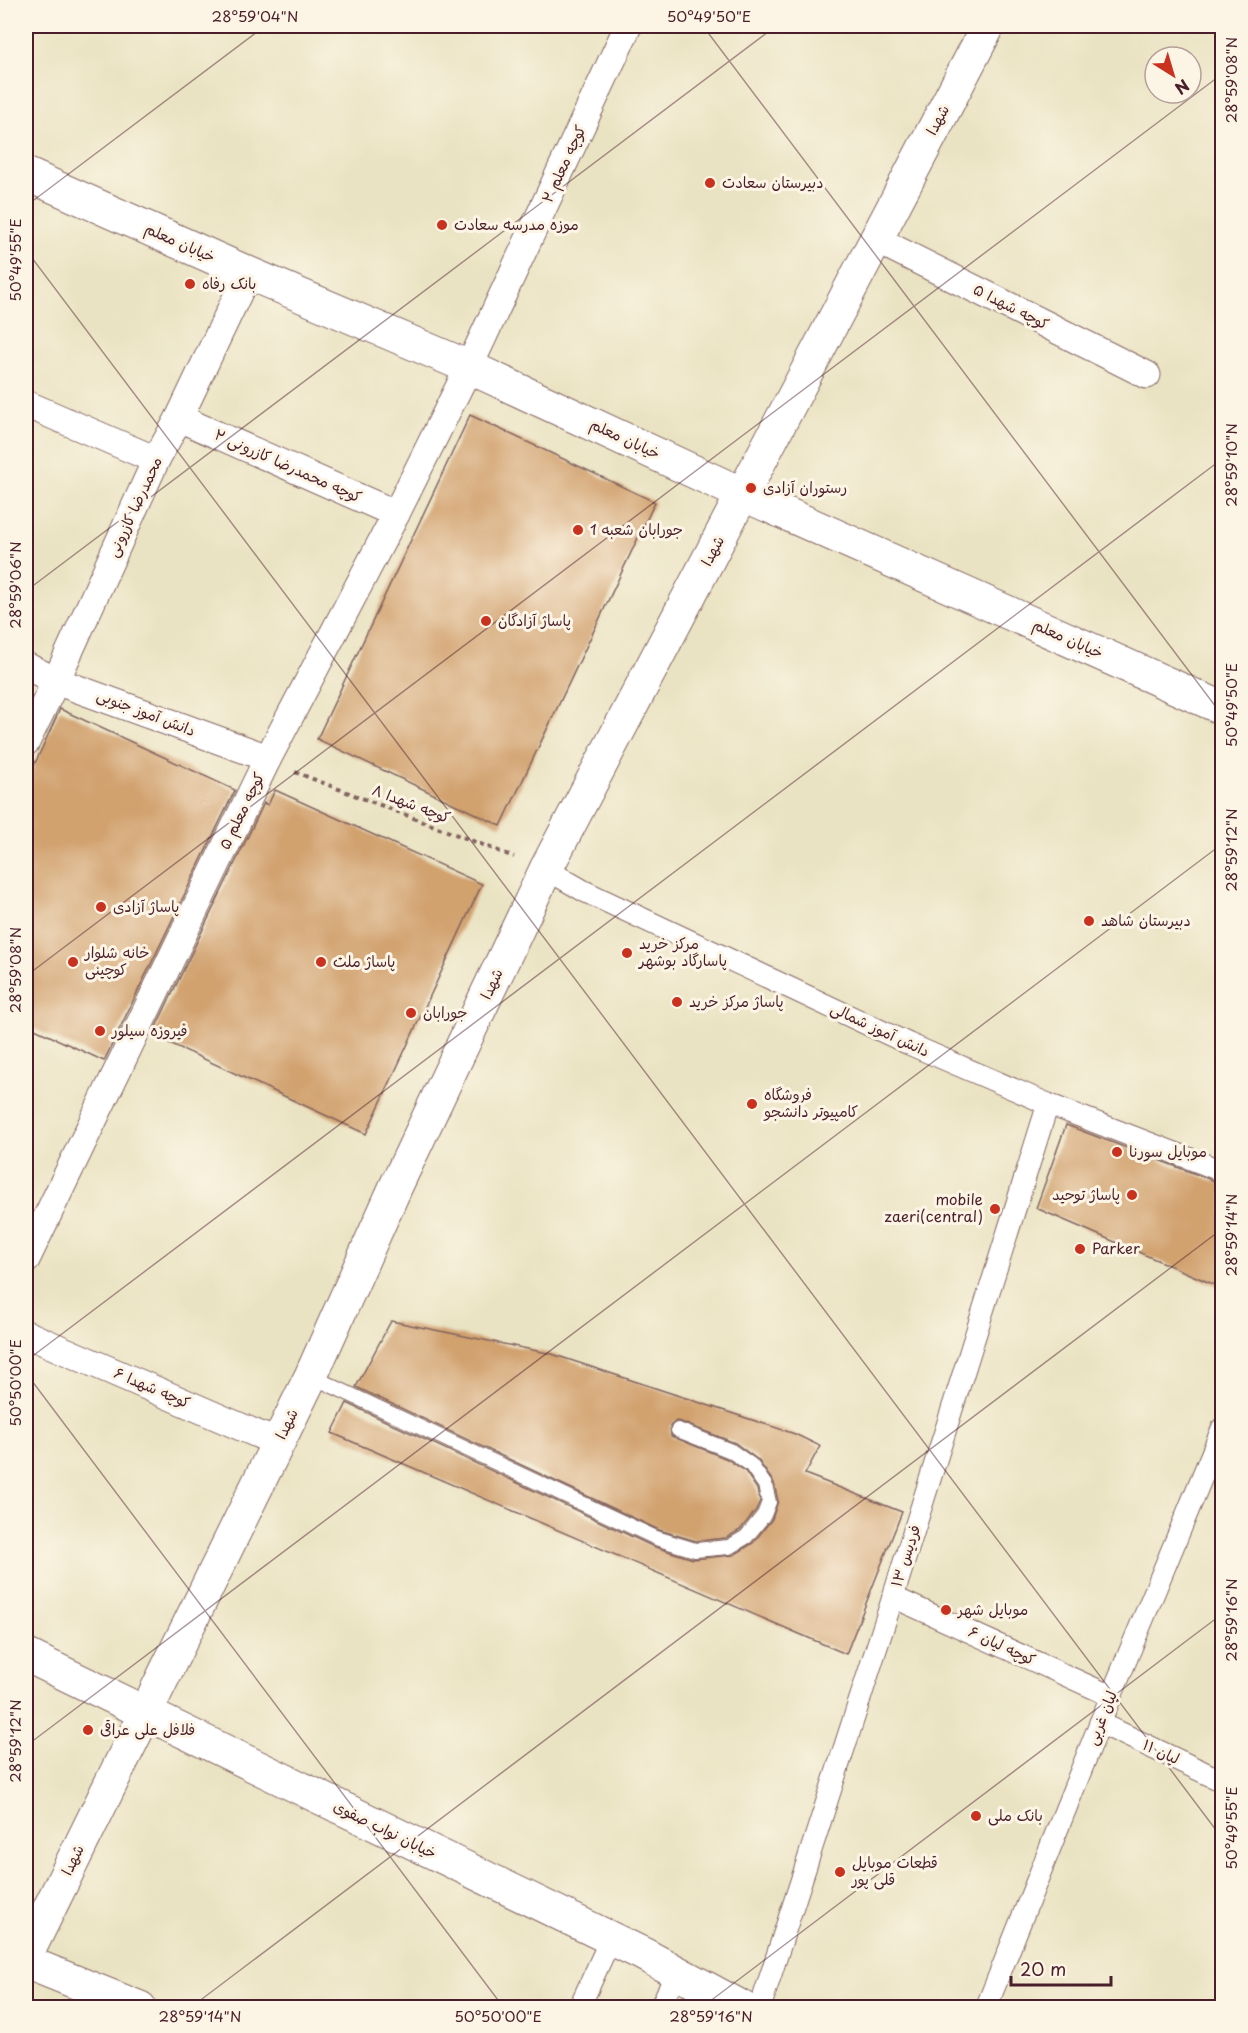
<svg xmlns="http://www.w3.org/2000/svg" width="1248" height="2033" viewBox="0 0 1248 2033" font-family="'Playpen Sans','Playpen Sans Arabic',sans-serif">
	<rect width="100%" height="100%" fill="#fcf5e5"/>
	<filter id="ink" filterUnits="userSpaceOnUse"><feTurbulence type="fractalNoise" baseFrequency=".0167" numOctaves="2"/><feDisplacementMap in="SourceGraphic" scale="12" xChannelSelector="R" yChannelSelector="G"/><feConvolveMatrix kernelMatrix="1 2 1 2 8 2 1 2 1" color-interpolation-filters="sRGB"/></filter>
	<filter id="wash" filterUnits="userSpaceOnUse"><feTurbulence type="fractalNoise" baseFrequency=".008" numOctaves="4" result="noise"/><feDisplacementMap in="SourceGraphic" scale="24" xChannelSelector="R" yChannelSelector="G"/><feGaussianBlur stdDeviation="1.35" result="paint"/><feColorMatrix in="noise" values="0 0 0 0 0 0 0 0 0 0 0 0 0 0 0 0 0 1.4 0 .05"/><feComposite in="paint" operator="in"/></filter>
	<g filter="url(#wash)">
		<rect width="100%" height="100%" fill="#eae3c3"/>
		<g id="blocks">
			<g fill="#d1a16e">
				<polygon points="470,415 655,502 501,826 317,739"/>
				<polygon points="60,709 235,790 104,1061 26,1025 26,783"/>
				<polygon points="275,790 482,884 366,1134 152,1035 264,803 268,805"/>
				<polygon points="1066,1125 1222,1184 1222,1288 1036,1208"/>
				<polygon points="391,1321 552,1354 795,1434 820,1446 805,1474 902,1512 846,1654 332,1433 347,1403 652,1546 693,1559 734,1555 753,1543 772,1519 778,1501 774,1483 758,1460 735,1443 681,1422 676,1421 670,1426 671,1436 727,1459 745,1471 757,1489 760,1501 756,1510 740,1530 726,1538 696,1541 659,1530 356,1387"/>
			</g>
		</g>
	</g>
	<g filter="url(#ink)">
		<use href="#blocks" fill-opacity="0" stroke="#826460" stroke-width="1.5"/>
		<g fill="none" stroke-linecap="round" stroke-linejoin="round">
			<g stroke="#826460" stroke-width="16">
				<polyline id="service" points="311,1376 656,1538 695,1550 729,1547 746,1537 764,1515 769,1502 765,1485 751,1465 731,1451 678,1430"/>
			</g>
			<g stroke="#826460" stroke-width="23">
				<g id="pedestrian">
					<polyline points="546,869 584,891 909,1044 1048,1104 1222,1171"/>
					<polyline points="893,1597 1111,1696"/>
					<polyline points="1100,1723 1222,1781"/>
					<polyline points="579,2008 611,1938"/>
					<polyline points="660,2008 677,1972"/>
					<polyline points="760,2008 893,1597 1048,1104"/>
					<polyline points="986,2008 1100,1723 1222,1429"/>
				</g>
			</g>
			<g stroke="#826460" stroke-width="29">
				<g id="minor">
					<polyline points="875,239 1147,375"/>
					<polyline points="26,404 156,460"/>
					<polyline points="179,418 396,514"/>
					<polyline points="26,666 56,681 254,753 267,760"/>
					<polyline points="26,742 56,681 156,460 179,418 248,273"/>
					<polyline points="26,1260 267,760 396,514 469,367 628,26"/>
					<polyline points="26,1334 278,1443"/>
				</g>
			</g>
			<g stroke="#826460" stroke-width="35">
				<g id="tertiary">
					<polyline points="26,174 248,273 469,367 742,494 1222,708"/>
					<polyline points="26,1655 643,1954 743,2008"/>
					<polyline points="26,1956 311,1376 396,1186 546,869 988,26"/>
					<polyline points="26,1962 140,2008"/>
				</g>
			</g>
			<polyline stroke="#826460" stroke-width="4" stroke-dasharray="4.5 4.5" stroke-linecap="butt" points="295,772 514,857"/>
			<use href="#service" stroke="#fff" stroke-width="14"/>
			<use href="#pedestrian" stroke="#fff" stroke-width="21"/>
			<use href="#minor" stroke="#fff" stroke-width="27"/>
			<use href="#tertiary" stroke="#fff" stroke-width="33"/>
		</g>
	</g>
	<path fill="none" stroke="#4a1f2b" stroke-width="1.5" stroke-opacity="0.45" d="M703,26L1222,715M26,206L265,26M26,250L1222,1838M26,591L776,26M26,976L1222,74M26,1361L1222,459M26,1373L504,2008M26,1746L1222,844M190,2008L1222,1229M701,2008L1222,1614M1212,2008L1222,2000"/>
	<g fill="#c8321e" stroke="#fcf5e5" stroke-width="2">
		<circle cx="710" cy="183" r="6"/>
		<circle cx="442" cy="225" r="6"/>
		<circle cx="190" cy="284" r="6"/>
		<circle cx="751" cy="488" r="6"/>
		<circle cx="578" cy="530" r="6"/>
		<circle cx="486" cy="621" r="6"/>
		<circle cx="101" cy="907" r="6"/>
		<circle cx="1089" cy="921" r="6"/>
		<circle cx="627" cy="953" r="6"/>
		<circle cx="73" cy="962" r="6"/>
		<circle cx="321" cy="962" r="6"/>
		<circle cx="677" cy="1002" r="6"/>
		<circle cx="411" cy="1013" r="6"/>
		<circle cx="100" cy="1031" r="6"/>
		<circle cx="752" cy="1104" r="6"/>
		<circle cx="1117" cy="1152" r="6"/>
		<circle cx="1132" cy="1195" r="6"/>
		<circle cx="995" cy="1209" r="6"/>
		<circle cx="1080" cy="1249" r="6"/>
		<circle cx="946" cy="1610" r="6"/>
		<circle cx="88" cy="1730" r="6"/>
		<circle cx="976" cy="1816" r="6"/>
		<circle cx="840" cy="1872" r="6"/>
	</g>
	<g text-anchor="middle" stroke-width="6" stroke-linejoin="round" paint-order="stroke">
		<g font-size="15" fill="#4a1f2b" stroke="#fcf5e5">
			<text transform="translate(938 120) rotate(-62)" y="5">شهدا</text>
			<text transform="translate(564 164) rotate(-65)" y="5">کوچه معلم ۲</text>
			<text transform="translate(180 243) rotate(24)" y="5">خیابان معلم</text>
			<text transform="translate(1011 307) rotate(27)" y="5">کوچه شهدا ۵</text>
			<text transform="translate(625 439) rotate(25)" y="5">خیابان معلم</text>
			<text transform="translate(288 466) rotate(24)" y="5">کوچه محمدرضا کازرونی ۲</text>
			<text transform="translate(135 507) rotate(-65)" y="5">محمدرضا کازرونی</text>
			<text transform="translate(713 551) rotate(-62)" y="5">شهدا</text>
			<text transform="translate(1068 639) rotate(24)" y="5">خیابان معلم</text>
			<text transform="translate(146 713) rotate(21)" y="5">دانش آموز جنوبی</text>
			<text transform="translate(411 804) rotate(21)" y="5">کوچه شهدا ۸</text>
			<text transform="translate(242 811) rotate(-64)" y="5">کوچه معلم ۵</text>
			<text transform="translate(492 984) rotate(-65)" y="5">شهدا</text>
			<text transform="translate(880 1030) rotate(25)" y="5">دانش آموز شمالی</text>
			<text transform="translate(152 1388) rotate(23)" y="5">کوچه شهدا ۶</text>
			<text transform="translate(287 1424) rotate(-64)" y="5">شهدا</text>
			<text transform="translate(906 1556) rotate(-72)" y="5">فردیس ۱۳</text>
			<text transform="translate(1002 1646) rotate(25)" y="5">کوچه لیان ۶</text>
			<text transform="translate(1102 1718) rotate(-68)" y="5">لیان غربی</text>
			<text transform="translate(1161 1752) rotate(25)" y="5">لیان ۱۱</text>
			<text transform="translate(385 1830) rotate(26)" y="5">خیابان نواب صفوی</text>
			<text transform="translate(73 1860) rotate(-64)" y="5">شهدا</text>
		</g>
		<g font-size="15" fill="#4a1f2b" stroke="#fcf5e5" text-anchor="start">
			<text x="722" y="188">دبیرستان سعادت</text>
			<text x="454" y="230">موزه مدرسه سعادت</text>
			<text x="202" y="289">بانک رفاه</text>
			<text x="763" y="493">رستوران آزادی</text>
			<text x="590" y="535">جورابان شعبه 1</text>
			<text x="498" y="626">پاساژ آزادگان</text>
			<text x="113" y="912">پاساژ آزادی</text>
			<text x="1101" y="926">دبیرستان شاهد</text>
			<text x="639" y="949">مرکز خرید<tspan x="639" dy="17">پاسارگاد بوشهر</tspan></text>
			<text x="85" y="958">خانه شلوار<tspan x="85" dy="17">کوچینی</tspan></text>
			<text x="333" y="967">پاساژ ملت</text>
			<text x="689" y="1007">پاساژ مرکز خرید</text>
			<text x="423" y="1018">جورابان</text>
			<text x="112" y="1036">فیروزه سیلور</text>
			<text x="764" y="1100">فروشگاه<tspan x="764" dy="17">کامپیوتر دانشجو</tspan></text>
			<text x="1129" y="1157">موبایل سورنا</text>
			<text x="1120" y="1200" text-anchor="end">پاساژ توحید</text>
			<text x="983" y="1205" text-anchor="end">mobile<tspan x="983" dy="17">zaeri(central)</tspan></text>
			<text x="1092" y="1254">Parker</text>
			<text x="958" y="1615">موبایل شهر</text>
			<text x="100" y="1735">فلافل علی عراقی</text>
			<text x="988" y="1821">بانک ملی</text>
			<text x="852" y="1868">قطعات موبایل<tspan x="852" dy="17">قلی پور</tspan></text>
		</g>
	</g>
	<rect width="1248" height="2033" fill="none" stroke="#fcf5e5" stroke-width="66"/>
	<g transform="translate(1173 75) rotate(143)"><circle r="28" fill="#fcf5e5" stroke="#b59f9b" stroke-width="1.5"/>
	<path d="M0-4.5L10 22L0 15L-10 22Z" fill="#c8321e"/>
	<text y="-9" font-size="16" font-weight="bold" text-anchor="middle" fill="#4a1f2b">N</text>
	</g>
	<path d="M1011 1976v9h100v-9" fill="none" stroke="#4a1f2b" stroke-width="3"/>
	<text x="1020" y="1976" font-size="18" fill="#4a1f2b" stroke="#fcf5e5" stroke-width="4.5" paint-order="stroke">20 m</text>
	<rect x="33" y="33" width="1182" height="1967" fill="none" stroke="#4a1f2b" stroke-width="2"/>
	<g font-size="15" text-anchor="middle" fill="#4a1f2b">
		<text x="255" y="22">28°59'04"N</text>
		<text x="709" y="22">50°49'50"E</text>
		<text transform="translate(1232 80) rotate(-90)" y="5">28°59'08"N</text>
		<text transform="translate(16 260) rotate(-90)" y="5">50°49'55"E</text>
		<text transform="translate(1232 465) rotate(-90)" y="5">28°59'10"N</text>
		<text transform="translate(16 585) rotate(-90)" y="5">28°59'06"N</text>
		<text transform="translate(1232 705) rotate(-90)" y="5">50°49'50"E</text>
		<text transform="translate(1232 850) rotate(-90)" y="5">28°59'12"N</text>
		<text transform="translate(16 970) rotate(-90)" y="5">28°59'08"N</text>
		<text transform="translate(1232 1235) rotate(-90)" y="5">28°59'14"N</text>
		<text transform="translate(16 1383) rotate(-90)" y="5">50°50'00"E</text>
		<text transform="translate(1232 1620) rotate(-90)" y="5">28°59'16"N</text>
		<text transform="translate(16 1741) rotate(-90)" y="5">28°59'12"N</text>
		<text transform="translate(1232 1828) rotate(-90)" y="5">50°49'55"E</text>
		<text x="200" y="2022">28°59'14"N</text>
		<text x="498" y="2022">50°50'00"E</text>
		<text x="711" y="2022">28°59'16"N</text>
	</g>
</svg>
